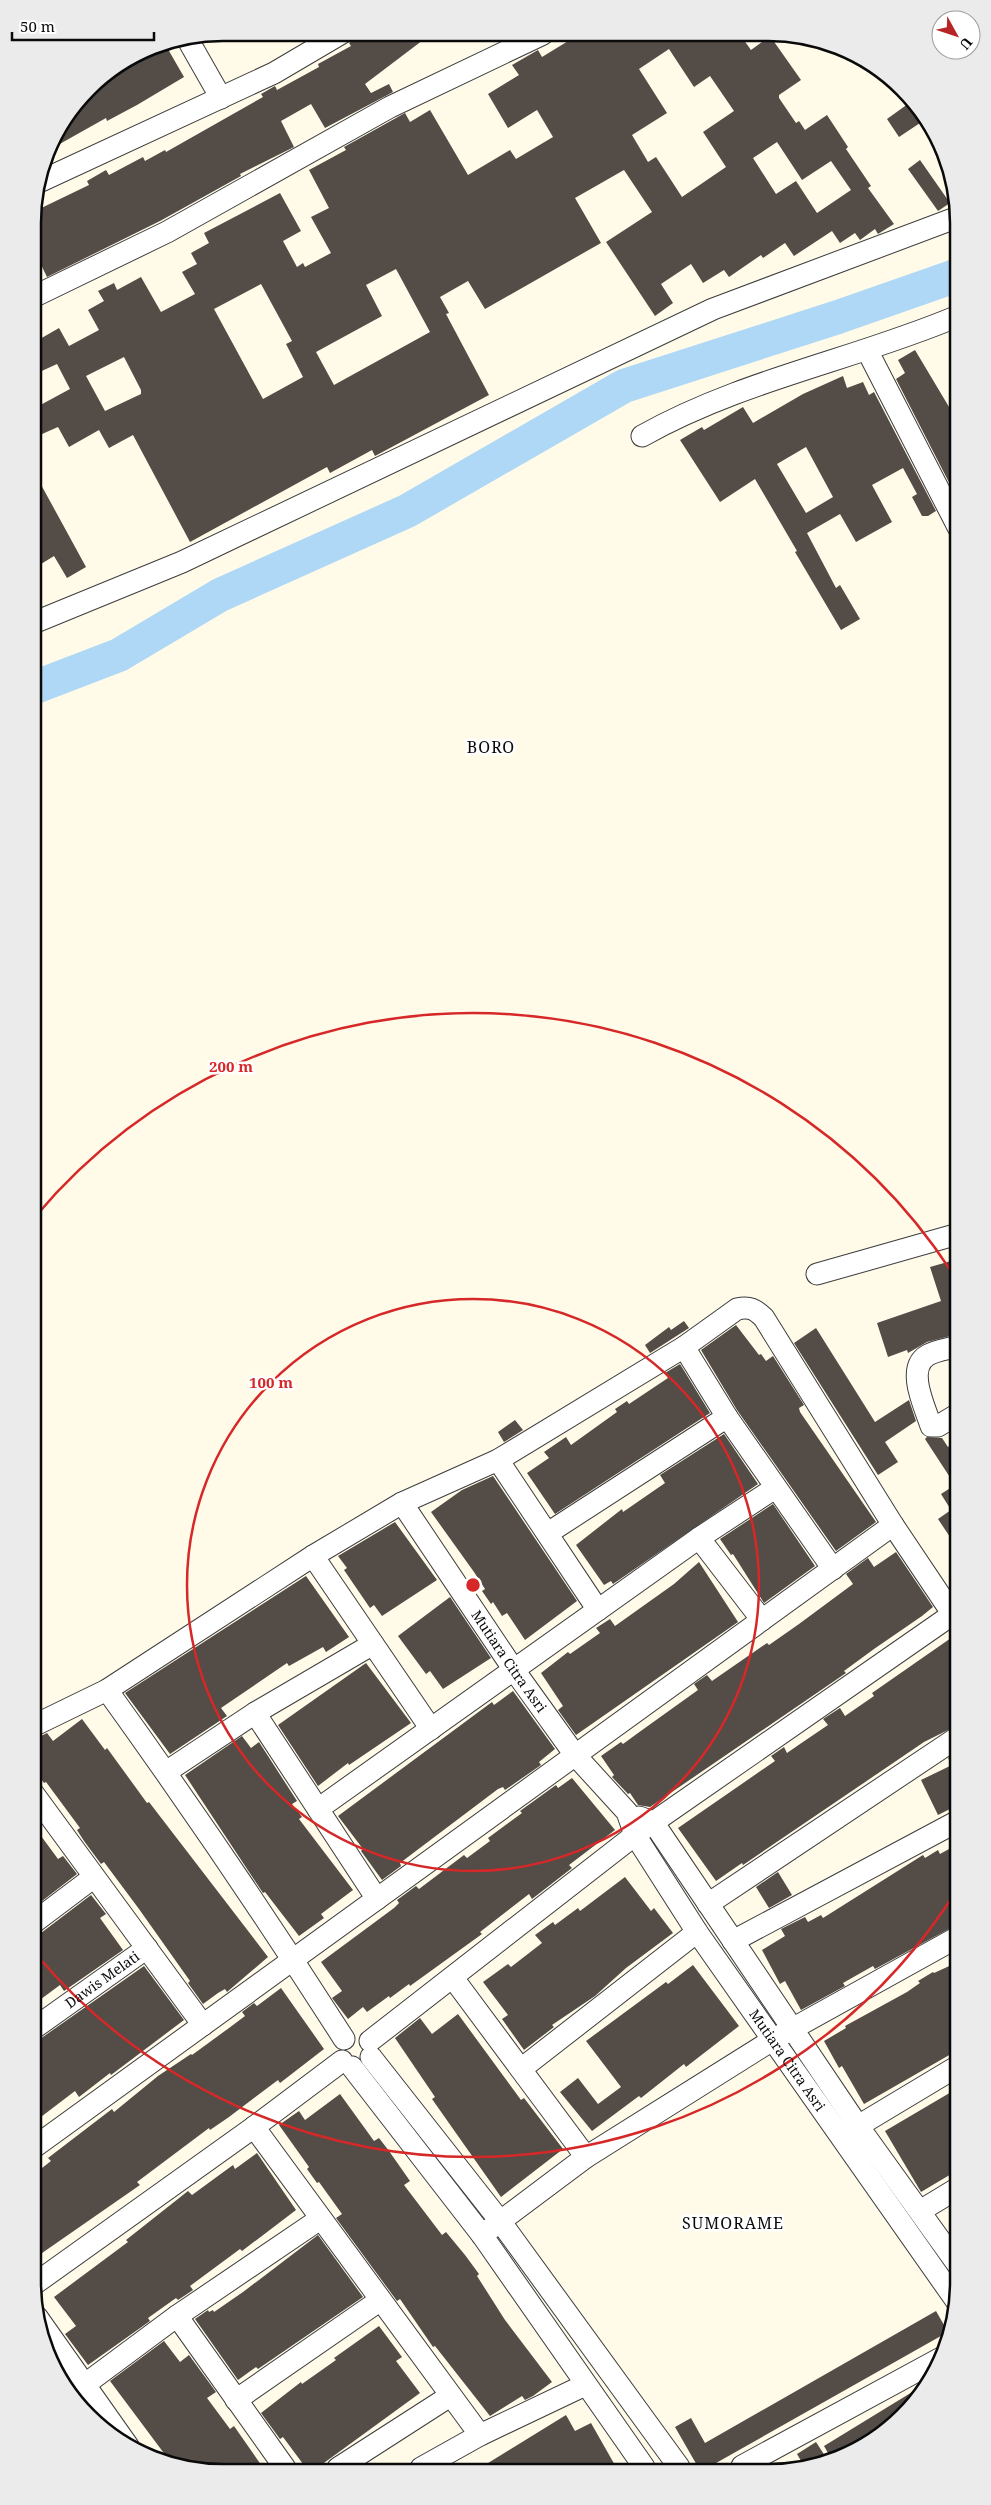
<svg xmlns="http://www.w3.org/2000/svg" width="991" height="2505" viewBox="0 0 991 2505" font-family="'Noto Serif',serif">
	<rect width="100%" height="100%" fill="#fffbe8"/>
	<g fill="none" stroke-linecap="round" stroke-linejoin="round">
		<polyline stroke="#aed8f5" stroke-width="34" points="33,688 119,655 220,595 407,511 624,386 838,317 958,275"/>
	</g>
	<g fill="#534c47" fill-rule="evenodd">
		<polygon points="362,33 431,34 365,84 371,93 389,84 393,92 325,128 311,104 281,121 294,147 240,174 241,176 160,221 47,277 33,248 33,212 89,185 87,181 106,170 109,175 143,157 145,161 165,150 166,152 263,97 261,94 275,86 277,90 319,67 318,64 351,46 349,43"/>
		<path d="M578,35L741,36L751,50L770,36L801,80L779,95V98L796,123L799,121L805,130L827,115L848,147L846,149L871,186L868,188L894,224L878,234L875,229L860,240L855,233L840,243L832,231L794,256L785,243L763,258L761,255L729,277L724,270L703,283L691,264L661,284L673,303L655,316L606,242L652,212L624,170L575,198L601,243L485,309L468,281L440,297L449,313L446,314L489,395L375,456L372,450L330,473L327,467L190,542L133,435L109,448L99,430L69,447L58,427L33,438V409L70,389L57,364L33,375V343L59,328L69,346L99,330L88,310L104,301L98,291L114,283L117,290L141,277L161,312L195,294L182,272L197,264L191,253L209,243L204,233L280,193L301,231L283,241L297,267L303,263L305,267L331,253L311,217L329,208L309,170L346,150L344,147L405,113L410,122L430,110L468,175L510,150L516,159L553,137L537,110L508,128L488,94L519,75L512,65L538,50L542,57ZM669,49L694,87L710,76L734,111L703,132L726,167L682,197L656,157L648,162L632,135L667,113L639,69ZM777,142L802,180L831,161L851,190L817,213L796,181L776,194L753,158ZM396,269L430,332L334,385L316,352L382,316L366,285ZM261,284L292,341L286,344L303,377L263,399L214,309ZM124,357L141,390V394L105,411L86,376Z"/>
		<polygon points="165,44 184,77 137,105 107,121 106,118 49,150 52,138 97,80 150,47"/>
		<polygon points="912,101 926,119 899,137 887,119"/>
		<polygon points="920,160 950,203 938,211 908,169"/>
		<polygon points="915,350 958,422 957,498 896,379 905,373 898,360"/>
		<path d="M843,376L847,388L863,382L869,395L874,392L936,511L928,516H922L912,497L917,494L903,468L872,485L892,522L856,542L840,514L807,533L836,588L840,585L860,619L841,630L795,552L797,551L755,479L720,502L680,440L702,427L704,430L743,407L753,423L803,394ZM806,447L833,497L806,513L777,464Z"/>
		<polygon points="33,470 86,567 67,578 54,556 33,569"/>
		<polygon points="958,1259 958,1334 927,1342 908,1353 907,1350 888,1357 877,1323 941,1301 930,1267"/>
		<polygon points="684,1321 689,1328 650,1353 645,1345 669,1327 671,1330"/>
		<polygon points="736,1325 759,1355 761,1354 766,1361 773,1356 804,1405 799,1408 800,1412 876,1522 836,1551 737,1410 701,1350"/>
		<polygon points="816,1328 875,1422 909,1400 916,1421 885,1442 898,1462 878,1475 794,1343"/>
		<polygon points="680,1364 710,1413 555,1514 527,1473 549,1458 544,1452 566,1437 571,1445 617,1412 615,1409 627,1401 629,1404 668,1378 665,1373"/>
		<polygon points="515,1420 523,1430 504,1442 498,1432"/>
		<polygon points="724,1434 758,1484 613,1584 611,1581 604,1585 576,1545 622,1509 623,1512 665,1483 660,1475"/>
		<polygon points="927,1437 942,1438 948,1447 958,1440 958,1549 938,1519 951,1510 941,1494 955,1485 925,1439"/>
		<polygon points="493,1476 577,1601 525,1640 507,1613 502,1616 493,1602 491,1604 482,1591 485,1589 474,1572 431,1512 462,1490"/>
		<polygon points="773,1504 815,1566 764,1603 733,1554 731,1555 720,1539"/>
		<polygon points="395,1522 437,1580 382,1616 374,1605 370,1608 344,1570 347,1568 338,1556"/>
		<polygon points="896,1552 933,1607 922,1616 874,1649 844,1671 846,1673 650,1807 638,1805 630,1793 628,1794 612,1777 614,1775 601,1756 621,1742 623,1744 638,1733 698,1690 694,1684 707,1675 712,1681 767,1643 769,1645 799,1624 853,1584 846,1574 868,1558 874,1567"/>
		<polygon points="699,1562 738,1622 576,1735 558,1710 563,1706 541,1673 568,1652 570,1654 600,1633 596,1628 610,1619 615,1626 674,1584"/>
		<polygon points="306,1576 349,1637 326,1652 323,1647 289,1666 287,1663 221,1708 227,1716 170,1754 125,1693"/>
		<polygon points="450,1597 491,1658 443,1689 430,1671 426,1674 398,1636"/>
		<polygon points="951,1638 958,1649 958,1725 924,1742 743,1865 742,1863 716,1881 678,1828 775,1761 771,1756 784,1747 787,1753 800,1744 828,1725 823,1719 840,1708 845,1716 874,1696 872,1693"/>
		<polygon points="366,1663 411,1723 349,1765 348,1763 318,1786 278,1725"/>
		<polygon points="513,1691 555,1749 539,1762 541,1765 505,1790 503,1787 498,1789 400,1863 401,1866 382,1880 361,1851 363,1849 338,1816 492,1702 494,1705"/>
		<polygon points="82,1719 105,1750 107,1748 147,1803 149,1802 268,1957 227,1992 225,1989 218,1993 203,2004 188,1983 190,1981 139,1909 104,1862 101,1864 84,1841 77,1830 80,1828 46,1782 44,1783 35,1771 40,1767 33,1757 33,1740 47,1733 53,1741"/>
		<polygon points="242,1736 251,1748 259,1742 297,1801 292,1804 302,1817 299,1819 353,1890 321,1914 324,1918 299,1936 265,1892 263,1893 185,1775"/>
		<polygon points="958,1752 958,1805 938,1815 921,1780 952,1765 948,1758"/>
		<polygon points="572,1778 615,1830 569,1865 572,1868 532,1899 529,1894 480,1932 482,1934 410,1986 409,1984 390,1998 389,1996 367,2012 363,2007 348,2019 332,1998 342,1991 321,1962 394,1908 399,1903 397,1900 416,1886 419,1889 464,1855 467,1858 490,1841 488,1838 522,1813 520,1811 556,1785 558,1788"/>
		<polygon points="33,1825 58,1859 63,1856 77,1874 33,1908"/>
		<polygon points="958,1844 958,1924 875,1969 873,1966 843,1983 845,1986 801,2010 785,1981 780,1984 762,1950 785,1936 781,1929 805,1917 808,1922 821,1915 823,1918 923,1855 925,1858 938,1850 940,1854"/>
		<polygon points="778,1872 792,1895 769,1908 756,1887"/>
		<polygon points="625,1877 651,1911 654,1908 673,1933 626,1968 595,1996 552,2025 554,2027 524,2050 502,2019 508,2015 483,1982 508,1964 511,1967 542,1943 535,1935 553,1922 555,1925 578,1908 580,1911"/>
		<polygon points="91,1895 106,1914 100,1918 123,1950 64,1991 60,1985 33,2005 33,1935 41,1933"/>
		<polygon points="958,1962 958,2050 864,2104 842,2066 839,2068 824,2041 846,2028 845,2026 907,1992 920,1983 918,1981 933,1972 934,1973"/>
		<polygon points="693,1965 739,2026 686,2067 684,2064 641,2098 639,2096 592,2131 560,2092 578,2078 598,2104 621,2087 586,2041 666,1982 668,1984"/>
		<polygon points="144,1966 184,2020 111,2075 110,2073 79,2097 75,2091 33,2123 33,2041 40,2039"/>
		<polygon points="281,1988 324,2049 280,2083 278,2080 229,2117 210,2130 209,2128 137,2182 140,2185 32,2260 33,2175 51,2161 48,2158 112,2109 114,2112 158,2076 191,2054 192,2055 229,2028 245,2016 242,2012 254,2003 257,2006"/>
		<polygon points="458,2014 521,2100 524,2098 563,2149 501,2197 432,2099 435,2097 395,2038 420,2018 432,2034"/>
		<polygon points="958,2088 958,2170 921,2192 885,2131"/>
		<polygon points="340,2094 374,2141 379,2138 389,2151 410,2181 404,2185 442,2235 446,2232 465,2255 479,2274 477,2276 505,2320 552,2382 533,2396 525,2400 522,2396 490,2416 435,2346 433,2347 400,2299 397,2301 336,2218 342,2214 319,2182 317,2183 307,2169 309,2167 279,2125 299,2111 305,2120"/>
		<polygon points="257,2153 296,2210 242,2251 240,2249 190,2286 193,2290 178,2300 176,2298 148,2318 150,2321 88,2365 65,2334 76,2326 54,2297 128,2242 126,2240 188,2191 192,2195 233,2165 235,2169"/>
		<polygon points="318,2235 363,2297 258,2369 256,2367 238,2380 195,2319 208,2310 209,2312 213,2310 214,2312 243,2292"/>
		<polygon points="936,2311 948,2332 709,2467 698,2467 675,2427 691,2418 705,2443"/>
		<polygon points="379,2326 402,2357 396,2361 420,2393 317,2468 306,2468 283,2437 280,2439 261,2413 301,2382 302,2384 336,2360 334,2358"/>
		<polygon points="164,2341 180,2362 189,2355 216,2392 207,2398 230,2429 234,2426 264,2469 186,2469 172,2464 110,2381"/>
		<polygon points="922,2386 924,2389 919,2398 874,2441 832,2460 824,2446"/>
		<polygon points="566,2415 575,2431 591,2423 616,2467 480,2468"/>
		<polygon points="816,2442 827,2459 816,2466 804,2466 797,2454"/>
	</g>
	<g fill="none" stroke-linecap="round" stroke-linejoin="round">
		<g stroke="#3d3d3d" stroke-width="23">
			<g id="minor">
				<polyline points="188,40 221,98"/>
				<polyline points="41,181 274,73 342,33"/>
				<polyline points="33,297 167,232 390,107 543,34"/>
				<polyline points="867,350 958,527"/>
				<path d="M642,436C741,380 854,360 958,316"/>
				<polyline points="33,623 182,562 713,309 958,217"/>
				<polyline points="817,1274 958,1234"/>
				<polyline points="684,1347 727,1417 833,1569"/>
				<path d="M958,1414L938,1426H931C925,1407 905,1368 928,1355C937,1350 949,1349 958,1346"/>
				<polyline points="498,1460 598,1610"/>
				<path id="s1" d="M402,1503L514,1670L575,1755L627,1812L635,1835L697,1932L957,2302"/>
				<polyline points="548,1533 727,1417"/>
				<polyline points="699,1538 762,1620"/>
				<polyline points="313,1556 431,1729"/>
				<path d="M107,1690C189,1804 268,1920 344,2039"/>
				<polyline points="255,1713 377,1899"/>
				<path d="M33,1726L107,1690L313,1556L402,1503L498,1460L684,1347L737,1309C749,1306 755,1309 764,1318L893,1525L958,1622"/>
				<polyline points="166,1772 255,1713 373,1644"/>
				<polyline points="33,1793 203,2025"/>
				<polyline points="318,1809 699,1538 775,1488"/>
				<polyline points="639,1817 653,1822 858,2126 958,2265"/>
				<polyline points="708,1904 958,1737"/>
				<polyline points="33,1923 94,1877"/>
				<polyline points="733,1941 958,1821"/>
				<polyline points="453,1978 586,2157"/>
				<path id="s2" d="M33,2029L147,1948"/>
				<polyline points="370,2041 635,1835 953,1614"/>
				<polyline points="371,2057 500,2221 679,2467"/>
				<polyline points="352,2067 482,2235 644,2467"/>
				<polyline points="521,2069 697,1932"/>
				<polyline points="858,2126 958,2066"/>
				<polyline points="254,2127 480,2435"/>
				<polyline points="33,2148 893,1525"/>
				<polyline points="920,2211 958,2188"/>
				<polyline points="482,2235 586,2157 774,2039 958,1937"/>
				<polyline points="33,2285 254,2127 342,2061"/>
				<polyline points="177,2316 285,2468"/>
				<polyline points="37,2317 128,2446"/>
				<polyline points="72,2394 177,2316 320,2219"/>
				<polyline points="236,2400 379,2301"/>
				<polyline points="742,2466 941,2358"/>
				<polyline points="338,2468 450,2396"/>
				<polyline points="421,2468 480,2435 585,2385"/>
			</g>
		</g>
		<use href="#minor" stroke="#fff" stroke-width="21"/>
	</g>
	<g fill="none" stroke="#d62828" stroke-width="2.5">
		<circle cx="473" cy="1585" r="286"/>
		<path d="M958 1888A572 572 0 0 1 35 1953M35 1217A572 572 0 0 1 958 1282"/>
	</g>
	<g text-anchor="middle" stroke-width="5" stroke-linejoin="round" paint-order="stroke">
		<g font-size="14" fill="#0a0a0a" stroke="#fff">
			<text dy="5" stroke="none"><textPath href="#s1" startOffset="191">Mutiara Citra Asri</textPath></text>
			<text dy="5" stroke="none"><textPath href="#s2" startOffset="85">Dawis Melati</textPath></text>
			<text dy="5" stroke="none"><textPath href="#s1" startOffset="679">Mutiara Citra Asri</textPath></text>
		</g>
		<g font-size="16" letter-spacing="1" fill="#0a0a0a" stroke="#fff">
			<text x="491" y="753">BORO</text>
			<text x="733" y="2229">SUMORAME</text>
		</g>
	</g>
	<path d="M0 0H991V2505H0ZM223 41H768A182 182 0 0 1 950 223V2282A182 182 0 0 1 768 2464H223A182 182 0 0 1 41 2282V223A182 182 0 0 1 223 41Z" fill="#ebebeb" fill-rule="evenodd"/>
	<path fill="none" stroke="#0a0a0a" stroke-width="2.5" d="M223 41H768A182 182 0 0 1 950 223V2282A182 182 0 0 1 768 2464H223A182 182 0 0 1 41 2282V223A182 182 0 0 1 223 41Z"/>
	<circle cx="473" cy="1585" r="8" fill="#d62828" stroke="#fff" stroke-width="2.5"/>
	<g font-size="15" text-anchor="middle" font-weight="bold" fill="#d62828" stroke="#fff" stroke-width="5" stroke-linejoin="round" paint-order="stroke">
		<text x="231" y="1072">200 m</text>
		<text x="271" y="1388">100 m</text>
	</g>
	<g transform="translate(956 35) rotate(130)"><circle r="24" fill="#ffffff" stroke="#9d9d9d"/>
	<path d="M0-4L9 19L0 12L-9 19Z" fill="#b82526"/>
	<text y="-8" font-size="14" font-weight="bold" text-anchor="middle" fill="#0a0a0a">U</text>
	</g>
	<path d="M12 32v8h142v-8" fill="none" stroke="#0a0a0a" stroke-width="2.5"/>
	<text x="20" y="32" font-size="15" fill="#0a0a0a" stroke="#ffffff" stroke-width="4" paint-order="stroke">50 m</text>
</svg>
